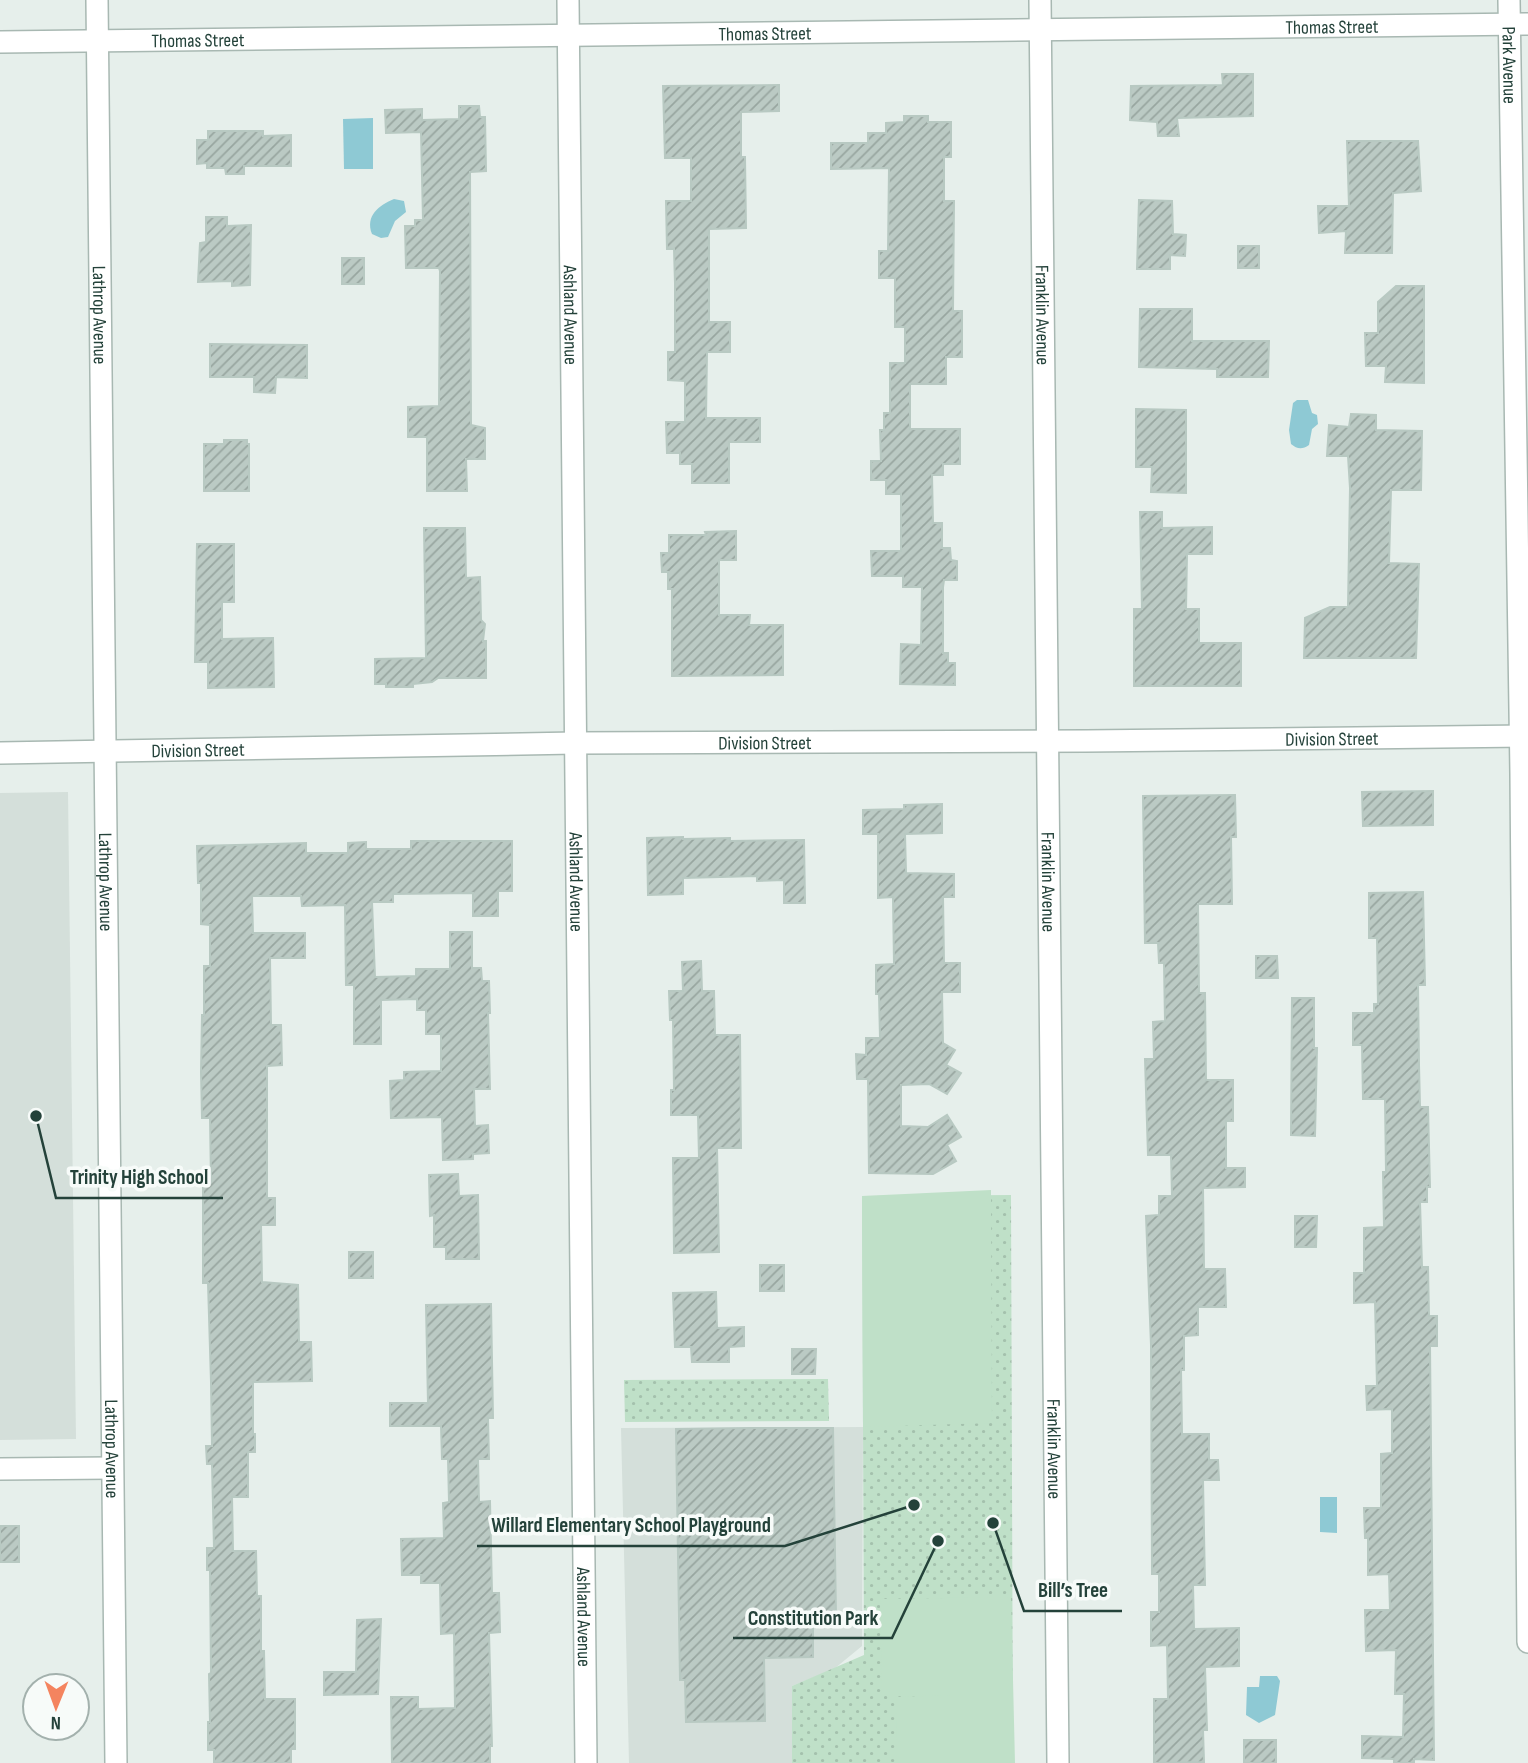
<svg xmlns="http://www.w3.org/2000/svg" width="1528" height="1763" viewBox="0 0 1528 1763" font-family="'Sofia Sans Condensed',sans-serif">
	<defs>
		<pattern id="park-dots" width="8" height="8" patternUnits="userSpaceOnUse" patternTransform="scale(1.75)"><rect width="8" height="8" fill="#bfe0c8"/><path d="M2 2h.1M6 6h.1" fill="none" stroke="#a4c1ad" stroke-width="1.8" stroke-linecap="round"/></pattern>
		<pattern id="building-hatch" width="6" height="6" patternUnits="userSpaceOnUse" patternTransform="scale(1.75)"><rect width="6" height="6" fill="#bbcac4"/><path d="M-1 1l2-2M0 6l6-6M5 7l2-2" fill="none" stroke="#98a6a0"/></pattern>
	</defs>
	<rect width="100%" height="100%" fill="#e6efeb"/>
	<g fill="#d4dfda">
		<polygon points="68,792 76,1439 0,1440 0,793"/>
		<polygon points="863,1427 862,1646 834,1669 792,1686 792,1763 629,1763 621,1428"/>
	</g>
	<g fill="url(#park-dots)">
		<polygon points="1011,1195 1013,1763 792,1763 792,1686 864,1655 862,1196"/>
		<polygon points="828,1379 829,1421 625,1422 624,1380"/>
	</g>
	<g fill="#bfe0c8">
		<polygon points="991,1190 992,1423 863,1427 862,1196"/>
		<polygon points="1011,1597 1015,1763 897,1763 896,1697 950,1695 882,1695 880,1599"/>
	</g>
	<g fill="#8ec9d4">
		<polygon points="373,118 373,169 344,169 343,119"/>
		<path d="M394,199L404,201L406,212L395,221L388,237L381,238L372,234C365,216 379,205 394,199Z"/>
		<path d="M1297,400H1308L1312,413L1317,415L1318,424L1312,429L1309,445C1302,450 1297,449 1291,444L1289,430L1293,403Z"/>
		<polygon points="1320,1497 1337,1497 1337,1533 1320,1532"/>
		<polygon points="1260,1676 1277,1676 1280,1681 1275,1715 1259,1723 1246,1715 1247,1687 1259,1687"/>
	</g>
	<g fill="url(#building-hatch)" stroke="#b8c9c2" stroke-width="2">
		<polygon points="1222,74 1253,74 1253,116 1177,118 1179,136 1158,136 1157,122 1130,120 1131,86 1223,85"/>
		<polygon points="779,85 779,111 741,112 741,157 745,157 746,228 709,229 709,322 730,322 730,352 707,352 706,418 760,418 760,442 729,442 729,483 692,483 692,464 680,464 680,453 667,453 666,422 685,422 685,381 668,380 668,352 675,352 675,283 674,249 667,249 666,201 691,201 691,158 665,158 663,86"/>
		<polygon points="459,106 479,106 480,117 485,117 486,171 470,172 471,425 485,428 485,459 466,459 467,491 427,491 427,437 408,437 408,407 439,406 440,271 439,268 406,268 405,226 415,226 415,220 423,220 421,132 386,133 385,110 422,109 422,120 459,119"/>
		<polygon points="904,116 928,116 928,122 951,122 951,157 944,157 944,201 954,201 953,311 962,311 962,357 946,357 946,384 910,384 910,429 960,429 960,464 943,464 943,475 932,475 933,523 942,523 942,548 950,548 951,560 957,561 957,580 944,580 943,587 943,653 948,653 948,663 955,663 955,685 900,684 901,644 921,645 922,587 903,587 903,576 872,576 871,551 901,551 901,494 886,494 886,480 871,480 871,461 881,461 880,430 884,430 884,413 890,413 890,363 905,363 905,327 895,327 895,278 879,278 879,251 888,251 889,168 831,169 831,143 868,143 868,133 886,133 886,123 904,122"/>
		<polygon points="208,131 263,131 263,136 291,135 291,166 244,166 244,174 226,174 225,168 207,168 207,163 197,164 197,140 208,140"/>
		<polygon points="1347,141 1418,141 1421,191 1393,193 1392,253 1345,253 1346,231 1319,233 1318,206 1349,206"/>
		<polygon points="1139,200 1172,201 1173,234 1186,235 1185,256 1170,255 1170,269 1137,269"/>
		<polygon points="206,217 227,217 227,226 251,225 250,285 232,286 232,281 198,282 200,243 206,242"/>
		<rect x="1238" y="246" width="21" height="22"/>
		<rect x="342" y="258" width="22" height="26"/>
		<polygon points="1396,286 1424,286 1424,383 1385,382 1386,366 1366,366 1365,333 1378,333 1378,302"/>
		<polygon points="1140,309 1192,309 1192,341 1269,341 1268,377 1217,377 1217,369 1139,367"/>
		<polygon points="210,344 307,345 307,378 276,377 275,393 254,392 254,377 210,377"/>
		<polygon points="1136,409 1186,410 1186,493 1151,492 1152,467 1136,467"/>
		<polygon points="1351,414 1376,415 1376,430 1422,431 1421,490 1391,490 1389,563 1419,564 1416,658 1304,658 1305,618 1330,607 1348,607 1350,488 1348,456 1327,456 1329,425 1349,427"/>
		<polygon points="224,440 247,440 247,444 249,444 249,491 204,491 204,444 224,444"/>
		<polygon points="1140,512 1162,512 1162,528 1212,527 1212,554 1187,554 1186,609 1199,609 1199,643 1241,643 1241,686 1134,686 1134,609 1142,609"/>
		<polygon points="424,528 465,528 466,578 480,577 481,620 485,624 483,641 486,641 486,678 438,678 432,682 413,684 413,687 386,687 386,684 375,684 375,659 426,658"/>
		<polygon points="736,531 736,560 719,560 719,615 750,615 749,625 783,625 783,675 672,676 672,589 668,589 668,572 662,572 661,553 669,553 669,535 706,535 705,532"/>
		<polygon points="197,544 234,544 234,602 222,602 222,639 273,638 274,687 208,688 208,662 195,662"/>
		<polygon points="1433,791 1433,825 1363,826 1362,792"/>
		<polygon points="1235,795 1236,837 1231,837 1232,904 1198,904 1199,993 1205,993 1206,1080 1233,1080 1233,1121 1226,1121 1226,1168 1245,1168 1245,1187 1203,1188 1204,1269 1225,1269 1226,1307 1198,1307 1198,1335 1184,1336 1184,1370 1181,1370 1182,1434 1209,1434 1209,1460 1218,1460 1219,1480 1203,1480 1205,1585 1193,1585 1194,1629 1239,1628 1239,1666 1205,1667 1207,1730 1203,1730 1204,1762 1154,1763 1154,1699 1168,1699 1167,1645 1151,1646 1151,1612 1159,1612 1159,1574 1152,1574 1151,1345 1146,1216 1159,1215 1159,1196 1172,1196 1171,1155 1148,1155 1145,1059 1154,1059 1153,1022 1165,1021 1164,963 1159,963 1158,943 1145,943 1143,796"/>
		<polygon points="942,804 942,833 905,834 906,873 954,874 954,897 943,897 944,963 960,963 960,992 942,992 943,1043 955,1050 946,1065 961,1073 947,1094 929,1084 901,1085 901,1126 928,1127 947,1115 961,1137 947,1145 956,1161 933,1174 869,1173 868,1079 857,1079 856,1054 866,1055 866,1038 880,1038 879,994 876,994 876,965 894,964 893,897 878,898 878,834 863,834 863,810 904,809 904,805"/>
		<polygon points="683,837 683,839 730,838 730,841 804,840 805,903 784,903 784,880 757,881 757,876 683,878 683,894 648,895 647,838"/>
		<polygon points="411,841 512,841 512,891 498,891 498,916 473,916 473,893 393,894 393,902 372,902 375,977 416,976 416,969 450,969 450,932 472,932 472,968 481,968 482,981 489,981 490,1013 488,1013 490,1089 474,1089 475,1126 488,1125 489,1153 473,1154 473,1159 443,1160 442,1117 391,1118 390,1081 404,1080 404,1072 441,1071 441,1034 426,1034 426,1010 417,1010 417,999 381,1000 381,1044 354,1044 354,985 346,985 345,905 302,906 301,896 252,896 253,933 305,933 305,958 270,958 271,1025 281,1025 282,1065 267,1066 267,1198 275,1198 275,1225 261,1225 262,1282 298,1285 299,1342 311,1342 312,1381 253,1382 253,1434 255,1434 255,1452 248,1452 248,1497 232,1497 233,1551 256,1551 257,1596 261,1596 261,1651 264,1651 265,1699 295,1699 295,1749 291,1749 291,1763 214,1763 214,1750 208,1750 208,1722 210,1722 209,1674 211,1673 210,1570 207,1570 207,1548 214,1548 212,1464 207,1464 206,1446 212,1446 211,1382 208,1283 203,1283 203,1181 211,1181 210,1118 202,1118 201,1072 202,1015 204,1015 204,966 210,966 210,925 201,924 201,883 198,883 197,846 306,843 306,853 348,853 348,843 366,842 366,849 411,849"/>
		<polygon points="1423,892 1425,985 1418,985 1419,1065 1420,1107 1428,1107 1430,1187 1427,1187 1427,1202 1420,1202 1422,1267 1428,1267 1429,1316 1437,1316 1437,1346 1430,1346 1434,1760 1414,1759 1414,1763 1394,1763 1394,1759 1362,1758 1362,1736 1403,1737 1404,1694 1395,1694 1396,1650 1366,1651 1365,1610 1390,1610 1389,1574 1368,1575 1368,1538 1365,1538 1364,1508 1381,1508 1381,1454 1392,1453 1392,1409 1367,1410 1366,1386 1377,1386 1375,1302 1354,1303 1354,1273 1364,1273 1364,1228 1384,1227 1383,1172 1386,1172 1385,1099 1363,1099 1362,1045 1353,1045 1353,1013 1374,1013 1374,1004 1378,1004 1377,938 1369,938 1369,893"/>
		<polygon points="1256,956 1277,956 1278,978 1256,978"/>
		<polygon points="701,961 702,991 714,991 715,1035 740,1035 741,1148 717,1148 719,1252 674,1253 673,1158 699,1158 698,1115 671,1115 671,1090 674,1090 673,1020 670,1020 669,991 683,991 682,962"/>
		<polygon points="1292,998 1314,998 1314,1048 1317,1048 1315,1136 1291,1135"/>
		<polygon points="458,1174 459,1196 478,1195 479,1259 446,1259 446,1247 434,1247 434,1215 430,1216 429,1175"/>
		<polygon points="1295,1216 1317,1216 1316,1247 1295,1247"/>
		<rect x="349" y="1252" width="24" height="26"/>
		<rect x="760" y="1265" width="24" height="26"/>
		<polygon points="716,1292 717,1328 744,1327 744,1346 729,1347 729,1362 692,1362 691,1347 675,1347 673,1293"/>
		<polygon points="491,1304 493,1418 488,1418 489,1459 478,1459 479,1502 490,1501 492,1593 499,1593 500,1632 489,1633 492,1746 490,1746 490,1763 392,1763 391,1697 418,1697 418,1709 455,1708 454,1633 441,1634 440,1583 421,1583 421,1575 402,1575 401,1539 444,1538 443,1503 449,1502 448,1459 442,1459 441,1426 390,1426 390,1403 428,1403 426,1305"/>
		<polygon points="792,1349 816,1349 815,1374 792,1374"/>
		<polygon points="751,1428 833,1428 836,1616 813,1617 813,1657 764,1658 765,1721 686,1722 685,1680 680,1680 676,1429"/>
		<rect x="0" y="1526" width="19" height="36"/>
		<polygon points="381,1619 378,1694 324,1695 324,1672 356,1672 357,1620"/>
		<rect x="1244" y="1740" width="32" height="23"/>
	</g>
	<g fill="none" stroke-linecap="round" stroke-linejoin="round">
		<g stroke="#a8b8b2" stroke-width="24">
			<g id="minor">
				<path id="s1" d="M97,0L116,1763"/>
				<path id="s2" d="M568,0L586,1763"/>
				<path id="s3" d="M1040,0L1058,1763"/>
				<path id="s4" d="M1509,0L1521,774L1528,1642"/>
				<path id="s5" d="M0,42L1528,24"/>
				<path id="s6" d="M0,753L575,743L1086,741L1528,736"/>
				<polyline points="0,1469 112,1468"/>
			</g>
		</g>
		<use href="#minor" stroke="#fff" stroke-width="21"/>
	</g>
	<g text-anchor="middle" stroke-width="7" stroke-linejoin="round" paint-order="stroke">
		<g font-size="19" fill="#24423a" stroke="#f7fbf9">
			<text dy="7" stroke="none"><textPath href="#s5" startOffset="1332">Thomas Street</textPath></text>
			<text dy="7" stroke="none"><textPath href="#s5" startOffset="765">Thomas Street</textPath></text>
			<text dy="7" stroke="none"><textPath href="#s5" startOffset="198">Thomas Street</textPath></text>
			<text dy="7" stroke="none"><textPath href="#s4" startOffset="65">Park Avenue</textPath></text>
			<text dy="7" stroke="none"><textPath href="#s1" startOffset="315">Lathrop Avenue</textPath></text>
			<text dy="7" stroke="none"><textPath href="#s2" startOffset="315">Ashland Avenue</textPath></text>
			<text dy="7" stroke="none"><textPath href="#s3" startOffset="315">Franklin Avenue</textPath></text>
			<text dy="7" stroke="none"><textPath href="#s6" startOffset="1332">Division Street</textPath></text>
			<text dy="7" stroke="none"><textPath href="#s6" startOffset="765">Division Street</textPath></text>
			<text dy="7" stroke="none"><textPath href="#s6" startOffset="198">Division Street</textPath></text>
			<text dy="7" stroke="none"><textPath href="#s3" startOffset="882">Franklin Avenue</textPath></text>
			<text dy="7" stroke="none"><textPath href="#s1" startOffset="882">Lathrop Avenue</textPath></text>
			<text dy="7" stroke="none"><textPath href="#s2" startOffset="882">Ashland Avenue</textPath></text>
			<text dy="7" stroke="none"><textPath href="#s1" startOffset="1449">Lathrop Avenue</textPath></text>
			<text dy="7" stroke="none"><textPath href="#s3" startOffset="1449">Franklin Avenue</textPath></text>
			<text dy="7" stroke="none"><textPath href="#s2" startOffset="1617">Ashland Avenue</textPath></text>
		</g>
	</g>
	<path fill="none" stroke="#24423a" stroke-width="2.5" d="M36 1116L56 1198H223M914 1505L785 1546H477M993 1523L1024 1611H1122M938 1541L892 1638H733"/>
	<g fill="#24423a" stroke="#f7fbf9" stroke-width="2.5">
		<circle cx="36" cy="1116" r="7"/>
		<circle cx="914" cy="1505" r="7"/>
		<circle cx="993" cy="1523" r="7"/>
		<circle cx="938" cy="1541" r="7"/>
	</g>
	<g font-size="21" text-anchor="middle" font-weight="bold" fill="#24423a" stroke="#f7fbf9" stroke-width="7" stroke-linejoin="round" paint-order="stroke">
		<text x="139" y="1184">Trinity High School</text>
		<text x="631" y="1532">Willard Elementary School Playground</text>
		<text x="1073" y="1597">Bill’s Tree</text>
		<text x="813" y="1625">Constitution Park</text>
	</g>
	<g transform="translate(56 1707) rotate(181)"><circle r="33" fill="#f7fbf9" stroke="#a3b1ad" stroke-width="2"/>
	<path d="M0-5L12 26L0 18L-12 26Z" fill="#f4845f"/>
	<text y="-10" font-size="19" font-weight="bold" text-anchor="middle" fill="#24423a">N</text>
	</g>
</svg>
